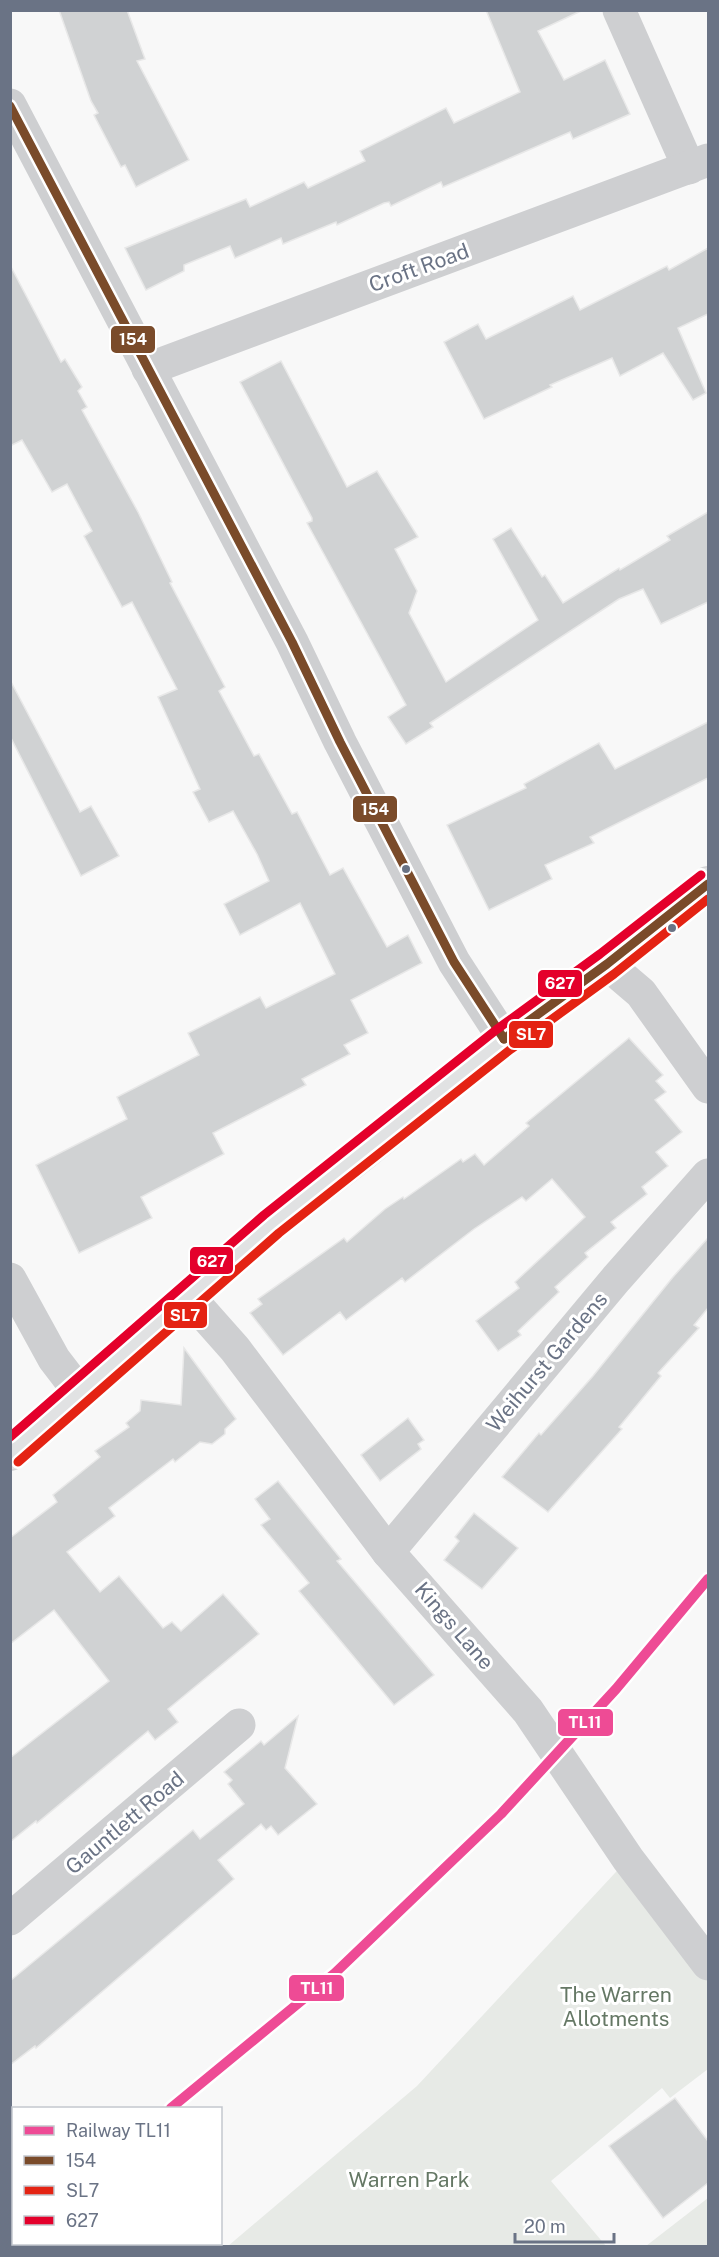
<svg xmlns="http://www.w3.org/2000/svg" width="719" height="2257" viewBox="0 0 719 2257" font-family="'Public Sans',sans-serif">
	<rect width="100%" height="100%" fill="#f8f8f8"/>
	<g fill="#e7eae6">
		<polygon points="628,1859 708,1964 708,2069 670,2098 662,2088 551,2181 606,2246 228,2246 417,2086"/>
		<polygon points="708,2198 708,2246 646,2246"/>
	</g>
	<g fill="#d0d2d3" stroke="#e8e8e8" stroke-width="1.5">
		<polygon points="59,10 127,10 145,59 137,61 189,160 136,187 125,165 121,167 94,115 98,113 91,101"/>
		<polygon points="486,10 583,10 538,31 564,80 605,60 630,114 573,139 570,132 443,187 441,182 391,206 389,202 384,203 337,225 336,222 283,244 281,238 235,258 230,246 184,265 184,271 146,290 125,248 246,199 250,207 304,182 308,188 365,161 360,151 446,108 454,123 520,92"/>
		<polygon points="708,248 708,314 678,328 706,393 693,400 663,353 620,376 612,358 550,385 552,387 484,419 444,342 478,324 486,339 573,296 580,310 667,266 669,270"/>
		<polygon points="10,265 61,362 65,359 82,387 78,391 87,407 82,410 138,512 172,582 170,583 225,687 219,691 254,756 259,754 292,814 297,812 330,875 343,868 387,947 408,935 422,963 351,1000 368,1033 344,1045 350,1054 302,1079 306,1085 213,1133 224,1154 141,1197 152,1218 79,1253 36,1165 127,1119 117,1097 199,1055 188,1033 260,997 266,1008 335,974 300,903 240,935 224,904 269,881 257,854 233,811 209,822 193,792 200,789 158,697 177,689 132,602 122,607 84,536 92,531 67,484 52,492 22,440 10,446"/>
		<polygon points="281,361 347,487 377,471 418,537 395,549 417,591 409,613 446,682 538,620 493,539 511,528 542,577 545,575 563,603 619,568 620,570 670,540 667,536 708,512 708,602 661,624 643,589 619,599 430,723 433,727 406,744 388,717 406,705 307,523 312,521 312,518 240,382"/>
		<polygon points="10,680 80,812 91,806 119,856 81,876 10,736"/>
		<polygon points="708,722 708,778 590,837 594,843 545,865 552,879 489,910 447,825 526,788 524,784 599,743 615,769"/>
		<polygon points="629,1038 663,1075 656,1081 666,1092 655,1100 682,1132 656,1152 668,1166 642,1187 647,1194 611,1222 616,1228 585,1253 588,1257 555,1287 559,1292 518,1331 521,1335 498,1351 476,1321 519,1288 515,1282 585,1217 552,1179 526,1201 522,1197 474,1229 405,1282 402,1278 346,1320 340,1312 283,1355 250,1313 262,1304 258,1299 344,1238 347,1242 385,1209 403,1197 404,1199 461,1159 463,1162 475,1154 484,1165 529,1126 526,1123"/>
		<polygon points="708,1238 708,1308 694,1325 699,1328 658,1373 661,1376 619,1427 622,1429 548,1512 502,1477 539,1433 541,1435 593,1376 673,1277"/>
		<polygon points="184,1348 236,1419 225,1429 225,1434 212,1444 200,1442 175,1462 173,1459 109,1508 115,1516 67,1552 100,1592 119,1576 163,1628 172,1622 181,1631 223,1594 259,1634 168,1709 178,1722 155,1740 148,1731 37,1823 36,1821 10,1842 10,1758 109,1681 54,1610 10,1644 10,1538 57,1502 53,1495 100,1457 95,1451 129,1427 126,1423 140,1411 141,1400 181,1405"/>
		<polygon points="408,1418 424,1440 418,1444 421,1449 380,1481 361,1455"/>
		<polygon points="278,1481 341,1559 337,1561 434,1675 394,1705 299,1591 309,1583 261,1525 270,1519 255,1499"/>
		<polygon points="474,1513 518,1548 482,1589 444,1560 459,1541 455,1537"/>
		<polygon points="298,1716 285,1768 317,1804 278,1835 271,1826 266,1830 261,1824 218,1860 234,1879 36,2048 35,2046 10,2065 10,1981 193,1830 200,1839 244,1804 228,1784 232,1780 224,1772 261,1741 264,1745"/>
		<polygon points="675,2098 708,2141 708,2183 663,2218 609,2146"/>
	</g>
	<g fill="none" stroke-linecap="round" stroke-linejoin="round">
		<g stroke="#d4d4d5" stroke-width="36">
			<polyline id="highway" points="10,1453 271,1224 360,1155 504,1039 607,964 708,884"/>
		</g>
		<g stroke="#cecfd1" stroke-width="33">
			<polyline points="619,10 689,168"/>
			<polyline points="10,105 292,642 340,742 454,962 504,1039"/>
			<polyline points="148,369 708,160"/>
			<polyline points="607,964 641,993 708,1087"/>
			<polyline points="10,1279 54,1359 80,1393"/>
			<polyline points="188,1296 235,1349 388,1552 528,1711 628,1859 708,1964"/>
			<polyline points="388,1552 616,1279 708,1175"/>
			<polyline points="10,1919 239,1725"/>
		</g>
		<use href="#highway" stroke="#e1e2e3" stroke-width="33"/>
		<g stroke="#fff" stroke-width="14">
			<g id="bus-1">
				<polyline points="10,106 292,642 340,742 454,962 504,1039"/>
				<polyline points="504,1039 607,964 708,884"/>
			</g>
		</g>
		<g stroke="#fff" stroke-width="14">
			<polyline id="bus-2" points="18,1462 279,1233 511,1049 614,974 708,899"/>
		</g>
		<g stroke="#fff" stroke-width="14">
			<polyline id="bus-3" points="10,1437 264,1215 496,1030 600,954 701,875"/>
		</g>
		<use href="#bus-1" stroke="#7a4b2a" stroke-width="9"/>
		<use href="#bus-2" stroke="#e42313" stroke-width="9"/>
		<use href="#bus-3" stroke="#e4002b" stroke-width="9"/>
		<g stroke="#fff" stroke-width="15">
			<polyline id="rail-1" points="171,2108 335,1973 501,1814 616,1689 708,1579"/>
		</g>
		<use href="#rail-1" stroke="#ee4b95" stroke-width="10"/>
	</g>
	<g fill="#6a7385" stroke="#fff" stroke-width="2">
		<circle cx="406" cy="869" r="5"/>
		<circle cx="672" cy="928" r="5"/>
	</g>
	<g text-anchor="middle" stroke-width="6" stroke-linejoin="round" paint-order="stroke">
		<g font-size="21" fill="#6a7385" stroke="#fff">
			<text transform="translate(419 268) rotate(-20)" y="7">Croft Road</text>
			<text transform="translate(547 1362) rotate(-50)" y="7">Weihurst Gardens</text>
			<text transform="translate(454 1626) rotate(49)" y="7">Kings Lane</text>
			<text transform="translate(125 1823) rotate(-40)" y="7">Gauntlett Road</text>
		</g>
		<g font-size="21" fill="#657865" stroke="#fff">
			<text x="616" y="2002">The Warren<tspan x="616" dy="24">Allotments</tspan></text>
			<text x="409" y="2187">Warren Park</text>
		</g>
	</g>
	<g stroke="#fff" stroke-width="2">
		<rect x="110" y="325" width="46" height="29" rx="6" fill="#7a4b2a"/>
		<rect x="352" y="795" width="46" height="28" rx="6" fill="#7a4b2a"/>
		<rect x="537" y="969" width="46" height="29" rx="6" fill="#e4002b"/>
		<rect x="508" y="1020" width="46" height="29" rx="6" fill="#e42313"/>
		<rect x="189" y="1246" width="45" height="29" rx="6" fill="#e4002b"/>
		<rect x="163" y="1301" width="45" height="28" rx="6" fill="#e42313"/>
		<rect x="557" y="1708" width="57" height="29" rx="6" fill="#ee4b95"/>
		<rect x="288" y="1974" width="57" height="28" rx="6" fill="#ee4b95"/>
	</g>
	<g font-size="16" text-anchor="middle" font-weight="bold" fill="#fff">
		<text x="133" y="345">154</text>
		<text x="375" y="815">154</text>
		<text x="560" y="989">627</text>
		<text x="531" y="1040">SL7</text>
		<text x="212" y="1267">627</text>
		<text x="185" y="1321">SL7</text>
		<text x="585" y="1728">TL11</text>
		<text x="317" y="1994">TL11</text>
	</g>
	<rect width="719" height="2257" fill="none" stroke="#6a7385" stroke-width="24"/>
	<rect x="12" y="2107" width="210" height="138" fill="#ffffff" stroke="#c3c7ce" stroke-width="1.5"/>
	<rect x="24" y="2126" width="30" height="9" fill="#ee4b95" stroke="#c3c7ce" stroke-width="1.5"/>
	<text x="66" y="2137" font-size="18" fill="#6a7385">Railway TL11</text>
	<rect x="24" y="2156" width="30" height="9" fill="#7a4b2a" stroke="#c3c7ce" stroke-width="1.5"/>
	<text x="66" y="2167" font-size="18" fill="#6a7385">154</text>
	<rect x="24" y="2186" width="30" height="9" fill="#e42313" stroke="#c3c7ce" stroke-width="1.5"/>
	<text x="66" y="2197" font-size="18" fill="#6a7385">SL7</text>
	<rect x="24" y="2216" width="30" height="9" fill="#e4002b" stroke="#c3c7ce" stroke-width="1.5"/>
	<text x="66" y="2227" font-size="18" fill="#6a7385">627</text>
	<path d="M515 2233v9h99v-9" fill="none" stroke="#6a7385" stroke-width="3"/>
	<text x="524" y="2233" font-size="18" fill="#6a7385" stroke="#ffffff" stroke-width="4.5" paint-order="stroke">20 m</text>
</svg>
